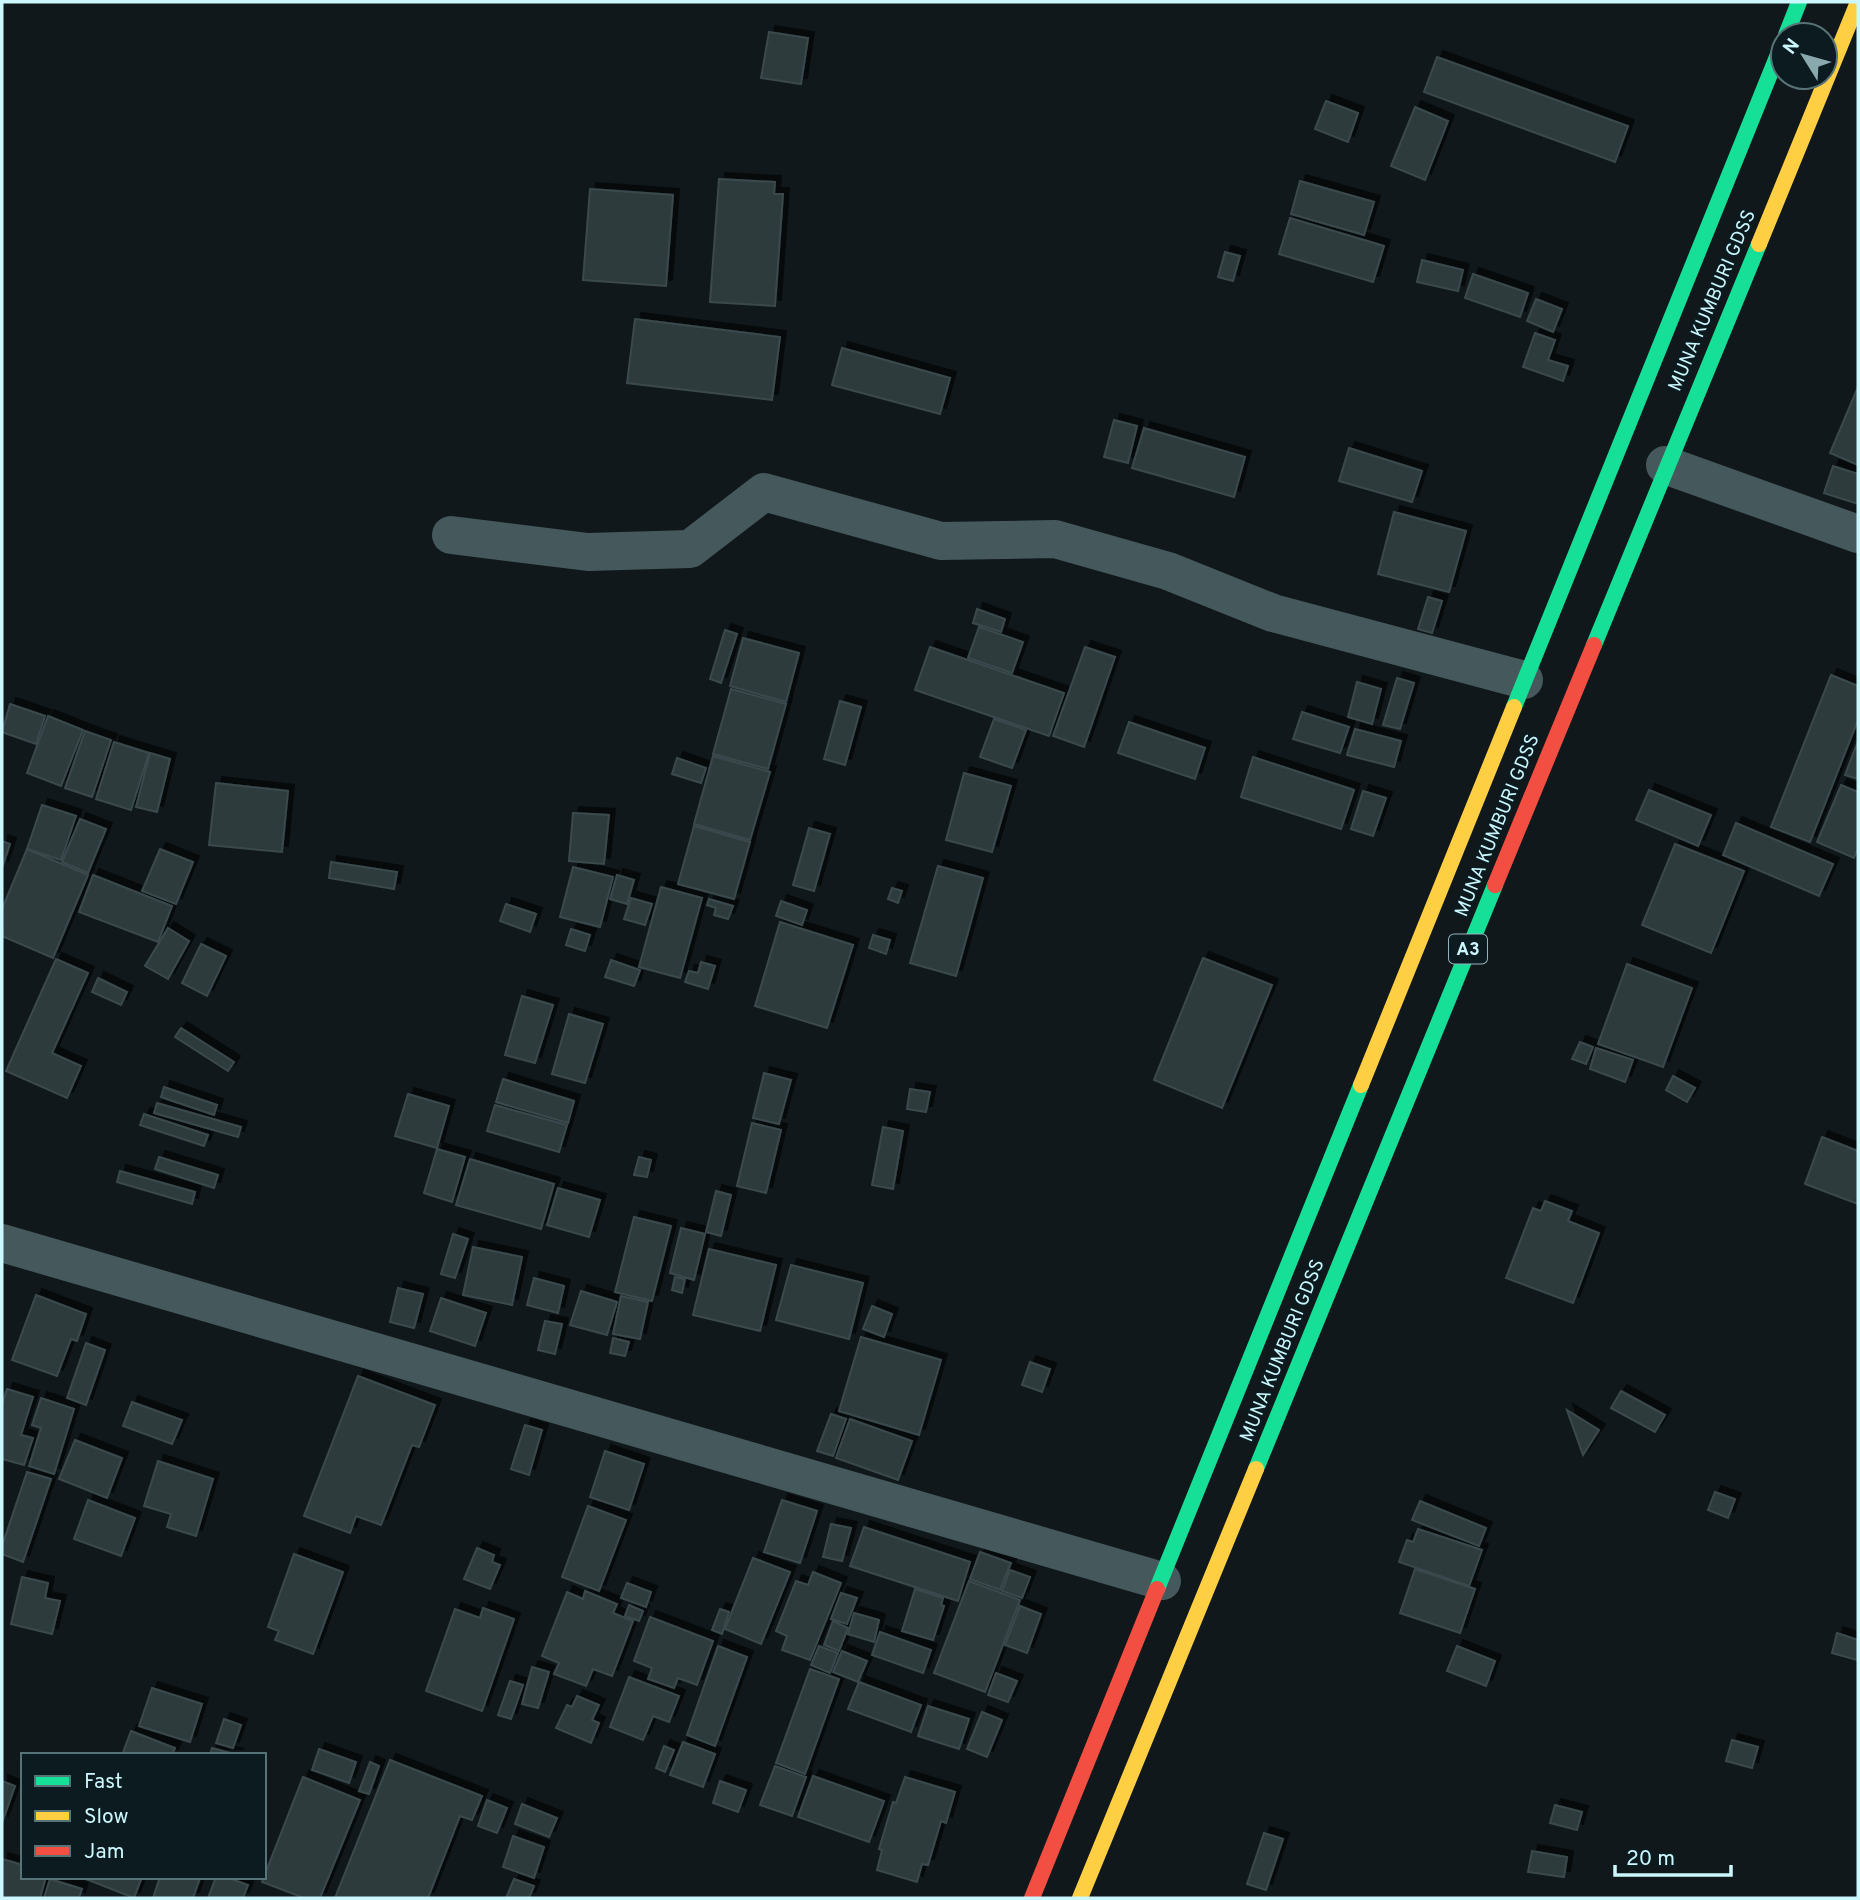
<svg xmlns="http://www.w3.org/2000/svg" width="1860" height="1900" viewBox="0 0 1860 1900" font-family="Overpass,sans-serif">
	<defs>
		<filter id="shadow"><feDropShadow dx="6" dy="-6" stdDeviation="0" flood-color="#0009"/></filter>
	</defs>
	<rect width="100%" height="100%" fill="#10181b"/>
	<g fill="#2e3a3d" stroke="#3a4a4e" stroke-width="2" filter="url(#shadow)">
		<polygon points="769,32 808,38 801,84 761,78"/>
		<polygon points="1437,57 1628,126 1615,162 1424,92"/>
		<polygon points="1326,101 1358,113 1348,142 1315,129"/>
		<polygon points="1415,107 1448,121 1425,180 1391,166"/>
		<polygon points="719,179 775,182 774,194 783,194 775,306 710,302"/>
		<polygon points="1300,181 1374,202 1364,235 1291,214"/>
		<polygon points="590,189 673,195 666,286 583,280"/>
		<polygon points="1290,218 1384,246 1373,282 1279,254"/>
		<polygon points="1225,252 1240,256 1233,281 1218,277"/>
		<polygon points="1422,260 1463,270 1458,291 1417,282"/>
		<polygon points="1473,274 1528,293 1520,317 1465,298"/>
		<polygon points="1536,299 1562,309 1553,332 1527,321"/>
		<polygon points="635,319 780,337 772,400 627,383"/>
		<polygon points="1535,333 1555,340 1548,360 1568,366 1563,381 1523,367"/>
		<polygon points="842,348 950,378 940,414 832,385"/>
		<polygon points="1858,387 1858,465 1830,453"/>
		<polygon points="1114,420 1137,426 1128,463 1104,457"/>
		<polygon points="1144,428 1245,457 1234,497 1132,468"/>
		<polygon points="1349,448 1422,471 1412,502 1339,481"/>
		<polygon points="1833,466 1858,474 1858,504 1824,493"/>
		<polygon points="1394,512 1466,531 1449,592 1378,574"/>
		<polygon points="1428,597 1442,601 1432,633 1418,629"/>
		<polygon points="977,609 1005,619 1001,632 973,623"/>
		<polygon points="979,627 1023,642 1012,673 968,658"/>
		<polygon points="725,630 737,634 721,683 710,679"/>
		<polygon points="743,638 799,653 786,702 730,686"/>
		<polygon points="930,647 1064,693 1049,736 915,690"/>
		<polygon points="1085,647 1115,657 1084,747 1053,736"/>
		<polygon points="1831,675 1858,686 1858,720 1810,842 1771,827"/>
		<polygon points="1397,678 1414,683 1400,729 1383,725"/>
		<polygon points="1357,682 1381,689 1372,724 1348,717"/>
		<polygon points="731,689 786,704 768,769 713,754"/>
		<polygon points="840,701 861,707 845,765 824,759"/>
		<polygon points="10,704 45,716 36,744 2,732"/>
		<polygon points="1302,712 1349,727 1340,753 1293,739"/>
		<polygon points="48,716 83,730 61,786 27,773"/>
		<polygon points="994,719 1026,730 1012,768 980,757"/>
		<polygon points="1129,722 1205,748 1195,779 1118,753"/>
		<polygon points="1355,729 1401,741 1394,767 1347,755"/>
		<polygon points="85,731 111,740 92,797 65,788"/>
		<polygon points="1858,741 1858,779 1845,775"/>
		<polygon points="114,742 149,753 131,810 96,799"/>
		<polygon points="150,753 170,759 157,812 136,807"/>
		<polygon points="713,756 770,772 750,840 694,824"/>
		<polygon points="1253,757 1354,790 1341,829 1241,797"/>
		<polygon points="677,758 706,768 701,783 672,774"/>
		<polygon points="964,773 1011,786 992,852 946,840"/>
		<polygon points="216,783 288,791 282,852 209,845"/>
		<polygon points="1841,785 1858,792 1858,848 1854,858 1817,842"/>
		<polygon points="1649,790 1711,815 1698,846 1636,820"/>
		<polygon points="1363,791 1386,798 1373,836 1351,829"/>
		<polygon points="42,805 76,816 61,860 27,849"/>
		<polygon points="573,813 609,815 604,864 569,861"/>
		<polygon points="80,819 106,829 88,873 62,862"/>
		<polygon points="1736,823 1833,864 1819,896 1723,855"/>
		<polygon points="694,826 750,842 734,899 678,884"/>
		<polygon points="809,828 830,834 814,891 793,885"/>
		<polygon points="2,841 10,844 2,868"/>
		<polygon points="1675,844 1744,871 1711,953 1642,925"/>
		<polygon points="27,849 88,875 53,958 2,936 2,909"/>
		<polygon points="160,849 193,862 176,904 142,891"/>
		<polygon points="331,862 397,872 394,889 329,878"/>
		<polygon points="938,866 983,878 956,976 910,963"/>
		<polygon points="573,867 613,877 600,927 560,917"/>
		<polygon points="93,875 172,906 158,942 79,912"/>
		<polygon points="617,875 634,880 627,904 610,899"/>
		<polygon points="661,887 702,898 680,978 639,967"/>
		<polygon points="892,888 902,891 898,903 888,899"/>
		<polygon points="631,898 652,904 645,925 624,919"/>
		<polygon points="709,899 733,906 728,919 714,915 716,908 707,905"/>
		<polygon points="781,901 807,910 802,925 776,916"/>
		<polygon points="506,904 536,914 530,932 500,921"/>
		<polygon points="780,922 853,945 827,1028 755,1006"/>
		<polygon points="168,928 189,941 168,979 145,966"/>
		<polygon points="571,929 590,935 585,951 566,945"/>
		<polygon points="873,935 890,940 886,954 869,948"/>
		<polygon points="201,944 226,956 207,996 182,983"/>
		<polygon points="1203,958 1272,985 1222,1108 1154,1080"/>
		<polygon points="56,959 88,973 52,1053 81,1066 67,1098 6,1071"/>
		<polygon points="611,960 640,970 634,986 605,977"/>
		<polygon points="701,962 715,966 708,989 685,982 689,971 698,973"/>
		<polygon points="1627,964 1692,988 1663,1067 1598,1044"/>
		<polygon points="98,978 127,992 121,1005 92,992"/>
		<polygon points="522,996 553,1005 535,1063 505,1055"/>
		<polygon points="569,1014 603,1024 585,1083 552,1074"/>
		<polygon points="181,1028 234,1062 228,1071 175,1037"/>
		<polygon points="1580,1042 1593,1047 1586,1064 1572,1059"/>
		<polygon points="1596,1048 1633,1060 1625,1082 1590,1069"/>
		<polygon points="764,1073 791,1080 779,1124 753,1118"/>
		<polygon points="1673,1076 1695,1088 1687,1102 1666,1090"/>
		<polygon points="503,1079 574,1101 568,1123 496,1102"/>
		<polygon points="164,1087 217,1105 214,1115 161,1097"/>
		<polygon points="910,1089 930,1092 926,1112 907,1109"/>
		<polygon points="408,1094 449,1106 437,1148 395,1136"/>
		<polygon points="157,1103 241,1127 238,1137 154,1113"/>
		<polygon points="495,1105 567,1125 559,1152 487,1131"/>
		<polygon points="144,1114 208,1135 204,1146 140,1125"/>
		<polygon points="752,1123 781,1130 766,1193 737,1186"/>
		<polygon points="883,1127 903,1131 893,1189 872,1185"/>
		<polygon points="1822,1137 1858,1151 1858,1204 1805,1184"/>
		<polygon points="437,1149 465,1157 452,1202 424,1193"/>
		<polygon points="159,1157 218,1175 214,1188 155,1169"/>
		<polygon points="639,1157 651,1160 647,1177 634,1175"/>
		<polygon points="470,1159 554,1184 541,1229 456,1205"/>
		<polygon points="120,1171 195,1192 192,1204 117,1182"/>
		<polygon points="558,1188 600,1200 589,1237 547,1225"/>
		<polygon points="716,1191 731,1195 721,1236 706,1232"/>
		<polygon points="1545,1201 1572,1211 1568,1221 1599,1233 1573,1303 1506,1278 1533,1208 1541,1211"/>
		<polygon points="634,1217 671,1226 652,1301 615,1292"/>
		<polygon points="681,1228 705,1234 694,1280 670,1273"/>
		<polygon points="453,1234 468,1239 455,1278 441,1274"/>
		<polygon points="473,1247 522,1257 512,1305 463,1295"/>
		<polygon points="709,1249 776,1265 760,1331 693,1315"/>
		<polygon points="791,1265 863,1283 849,1339 776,1320"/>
		<polygon points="675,1277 685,1279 682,1293 672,1290"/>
		<polygon points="534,1278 564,1286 558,1313 527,1305"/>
		<polygon points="398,1288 423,1294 414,1328 390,1322"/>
		<polygon points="581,1291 617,1302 607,1335 570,1325"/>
		<polygon points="36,1295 86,1314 77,1341 71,1339 57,1376 12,1360"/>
		<polygon points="621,1296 648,1302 640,1339 613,1334"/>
		<polygon points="441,1298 486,1313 475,1346 430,1331"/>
		<polygon points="872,1306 892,1314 884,1337 863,1329"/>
		<polygon points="545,1321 562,1324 555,1354 538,1350"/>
		<polygon points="861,1337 941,1360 919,1435 839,1411"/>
		<polygon points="613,1338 629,1342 625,1356 610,1353"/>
		<polygon points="86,1343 105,1350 86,1405 67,1398"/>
		<polygon points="1030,1362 1050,1369 1042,1392 1022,1385"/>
		<polygon points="358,1376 435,1405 419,1447 412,1445 381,1525 356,1516 350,1533 304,1516"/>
		<polygon points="7,1389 33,1397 21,1435 33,1438 24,1465 2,1459 2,1404"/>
		<polygon points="1621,1391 1665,1415 1655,1432 1611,1408"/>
		<polygon points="41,1398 74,1409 54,1474 29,1466 41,1428 32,1425"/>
		<polygon points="132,1402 182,1420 172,1444 123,1426"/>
		<polygon points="1567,1410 1599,1430 1583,1455"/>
		<polygon points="831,1414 846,1419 833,1456 817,1451"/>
		<polygon points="850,1419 912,1441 898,1480 836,1458"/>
		<polygon points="525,1425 542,1430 529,1475 511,1469"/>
		<polygon points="75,1440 122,1458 107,1498 59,1479"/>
		<polygon points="605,1451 644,1464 629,1510 590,1497"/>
		<polygon points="158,1461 213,1479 196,1536 167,1527 171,1514 144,1506"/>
		<polygon points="27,1472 51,1479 23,1562 2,1554 2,1546"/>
		<polygon points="1715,1492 1735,1499 1728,1518 1708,1510"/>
		<polygon points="88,1500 135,1518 121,1556 74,1539"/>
		<polygon points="782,1500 817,1511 800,1563 764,1552"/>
		<polygon points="1420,1501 1486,1528 1479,1546 1412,1520"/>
		<polygon points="588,1506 626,1520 599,1591 562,1577"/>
		<polygon points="831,1524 851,1528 842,1561 823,1557"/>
		<polygon points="864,1527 970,1562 958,1601 850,1566"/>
		<polygon points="1418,1529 1482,1550 1469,1586 1399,1562 1407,1540 1413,1542"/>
		<polygon points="477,1548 494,1555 492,1562 500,1565 490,1589 464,1579"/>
		<polygon points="980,1552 1011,1563 1000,1590 970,1579"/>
		<polygon points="294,1554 343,1572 313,1654 275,1640 279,1631 268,1627"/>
		<polygon points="753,1558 790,1572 761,1644 725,1629"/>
		<polygon points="1415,1569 1475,1589 1460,1633 1400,1613"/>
		<polygon points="1010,1570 1030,1577 1022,1598 1002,1591"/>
		<polygon points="813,1572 841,1583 810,1660 782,1650 787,1636 776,1631 796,1581 808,1585"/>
		<polygon points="22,1577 48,1583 45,1598 60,1601 52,1634 11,1624"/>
		<polygon points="969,1581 1020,1600 985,1692 934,1673"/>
		<polygon points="627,1583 651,1592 646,1607 621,1598"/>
		<polygon points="915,1589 943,1598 941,1605 944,1606 933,1640 902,1631"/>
		<polygon points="585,1591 617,1604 613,1613 633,1621 612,1676 593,1669 586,1686 554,1674 559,1663 542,1656 567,1592 583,1599"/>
		<polygon points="841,1593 857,1598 847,1624 831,1619"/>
		<polygon points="629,1605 643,1611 639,1621 625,1616"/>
		<polygon points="1020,1606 1041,1614 1027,1653 1005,1645"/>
		<polygon points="483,1608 514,1619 482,1711 426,1691 455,1609 480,1618"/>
		<polygon points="720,1609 729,1612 722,1634 712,1630"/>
		<polygon points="854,1613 879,1620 874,1642 848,1634"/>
		<polygon points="650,1617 713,1641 697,1685 678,1678 674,1688 648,1679 652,1668 634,1661"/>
		<polygon points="833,1621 848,1628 839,1651 824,1645"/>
		<polygon points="880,1632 931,1650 923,1673 872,1655"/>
		<polygon points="1837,1633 1858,1640 1857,1660 1832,1653"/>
		<polygon points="718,1646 747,1657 715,1746 687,1735"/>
		<polygon points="819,1646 838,1653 830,1673 811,1665"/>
		<polygon points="1457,1646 1495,1661 1486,1686 1447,1671"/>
		<polygon points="842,1651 867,1661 858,1682 833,1672"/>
		<polygon points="532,1667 549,1672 538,1708 522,1704"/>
		<polygon points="810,1669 839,1679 805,1774 776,1763"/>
		<polygon points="996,1673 1017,1681 1008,1702 988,1695"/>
		<polygon points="629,1677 679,1696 669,1722 653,1716 643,1740 610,1727"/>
		<polygon points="510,1681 523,1685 511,1719 498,1715"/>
		<polygon points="859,1682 921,1705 911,1732 848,1709"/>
		<polygon points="152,1688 202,1704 190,1742 139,1726"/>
		<polygon points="577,1696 599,1705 592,1720 599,1723 591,1743 556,1728 567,1705 572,1707"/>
		<polygon points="928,1706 969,1719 959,1749 918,1736"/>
		<polygon points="982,1712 1002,1720 987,1757 967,1749"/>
		<polygon points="224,1719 241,1725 233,1748 216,1743"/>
		<polygon points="131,1731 175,1748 172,1755 122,1755"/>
		<polygon points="1732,1740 1758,1747 1752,1768 1726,1761"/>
		<polygon points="683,1742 715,1754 703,1787 670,1775"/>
		<polygon points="664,1746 674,1750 665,1772 656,1768"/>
		<polygon points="212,1748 238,1755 210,1755"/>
		<polygon points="319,1749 356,1762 349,1783 312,1770"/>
		<polygon points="390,1760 482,1796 472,1820 460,1816 428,1898 335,1898"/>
		<polygon points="370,1762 379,1766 369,1794 359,1791"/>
		<polygon points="775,1766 806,1777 792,1816 760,1805"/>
		<polygon points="813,1776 884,1801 869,1842 798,1817"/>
		<polygon points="303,1777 360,1800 320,1898 304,1898 262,1882"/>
		<polygon points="905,1777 955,1792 946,1823 941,1821 928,1865 922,1864 917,1882 877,1870 882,1850 879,1849 893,1802 896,1803"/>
		<polygon points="2,1781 15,1786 2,1823"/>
		<polygon points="720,1781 746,1790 738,1812 713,1803"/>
		<polygon points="487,1800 507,1808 497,1833 478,1826"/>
		<polygon points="522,1804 557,1818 549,1837 515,1824"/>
		<polygon points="1555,1805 1582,1812 1577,1830 1550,1823"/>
		<polygon points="1264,1833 1283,1839 1266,1890 1247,1884"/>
		<polygon points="513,1836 544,1847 534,1878 503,1867"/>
		<polygon points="1532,1851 1567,1857 1564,1877 1528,1872"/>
		<polygon points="2,1859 23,1865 23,1877 46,1877 40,1898 2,1898"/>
		<polygon points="81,1877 142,1877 134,1898"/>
		<polygon points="160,1877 198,1877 200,1878 193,1898 153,1898"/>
		<polygon points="216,1877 226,1877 248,1885 243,1898 208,1898"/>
		<polygon points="50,1879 82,1889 79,1898 44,1898"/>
		<polygon points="514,1879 534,1886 529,1898 506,1898"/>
	</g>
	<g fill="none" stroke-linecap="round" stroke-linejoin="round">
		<g stroke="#45595c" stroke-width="38">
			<polyline points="1665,465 1858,534"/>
			<polyline points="451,535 588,552 690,549 764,492 941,541 1055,539 1168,571 1273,613 1524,680"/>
			<polyline points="2,1243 1162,1581"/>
		</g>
		<g stroke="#16e098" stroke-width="16">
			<polyline points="1786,35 1799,2"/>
			<polyline points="1594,645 1759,244"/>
			<polyline points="1514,707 1783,42"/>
			<polyline points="1256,1469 1495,885"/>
			<polyline points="1157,1589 1361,1085"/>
		</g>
		<g stroke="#ffcf43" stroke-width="16">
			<polyline points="1759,244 1858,2"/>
			<polyline points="1361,1085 1514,707"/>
			<polyline points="1080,1898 1256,1469"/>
		</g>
		<g stroke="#f24e42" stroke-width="16">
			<polyline points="1495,885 1594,645"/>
			<polyline points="1032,1898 1157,1589"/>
		</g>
	</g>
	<g text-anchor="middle" stroke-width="5" stroke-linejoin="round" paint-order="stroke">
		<rect fill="#0c1b1f" stroke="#92b5bb" stroke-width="2" x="1449" y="934.5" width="38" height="29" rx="5"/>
		<g font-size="18" font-weight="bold" fill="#cbf7fe">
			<text x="1468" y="955">A3</text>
		</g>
		<g font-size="19" fill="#cbf7fe" stroke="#0c1b1f">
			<text transform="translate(1711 300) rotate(-67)" y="7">MUNA KUMBURI GDSS</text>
			<text transform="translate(1496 825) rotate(-68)" y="7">MUNA KUMBURI GDSS</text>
			<text transform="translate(1281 1350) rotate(-68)" y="7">MUNA KUMBURI GDSS</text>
		</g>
	</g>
	<rect width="1860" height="1900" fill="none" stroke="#cbf7fe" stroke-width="7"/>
	<rect x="21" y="1753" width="245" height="126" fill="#0c1b1f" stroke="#587378" stroke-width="2"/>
	<rect x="35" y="1776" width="35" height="10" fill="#16e098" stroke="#587378" stroke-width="2"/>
	<text x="84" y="1788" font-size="21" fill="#cbf7fe">Fast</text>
	<rect x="35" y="1811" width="35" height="10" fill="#ffcf43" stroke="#587378" stroke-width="2"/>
	<text x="84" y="1823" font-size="21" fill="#cbf7fe">Slow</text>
	<rect x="35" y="1846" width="35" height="10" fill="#f24e42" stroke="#587378" stroke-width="2"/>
	<text x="84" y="1858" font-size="21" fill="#cbf7fe">Jam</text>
	<g transform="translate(1804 56) rotate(307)"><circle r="33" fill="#0c1b1f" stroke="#587378" stroke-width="2"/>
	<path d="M0-5L12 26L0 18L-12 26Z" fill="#8aa9af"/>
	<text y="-10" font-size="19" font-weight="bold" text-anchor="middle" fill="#cbf7fe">N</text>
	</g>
	<path d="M1615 1865v10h116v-10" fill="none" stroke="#cbf7fe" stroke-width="3.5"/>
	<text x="1626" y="1865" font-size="21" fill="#cbf7fe" stroke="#0c1b1f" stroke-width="5" paint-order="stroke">20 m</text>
</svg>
